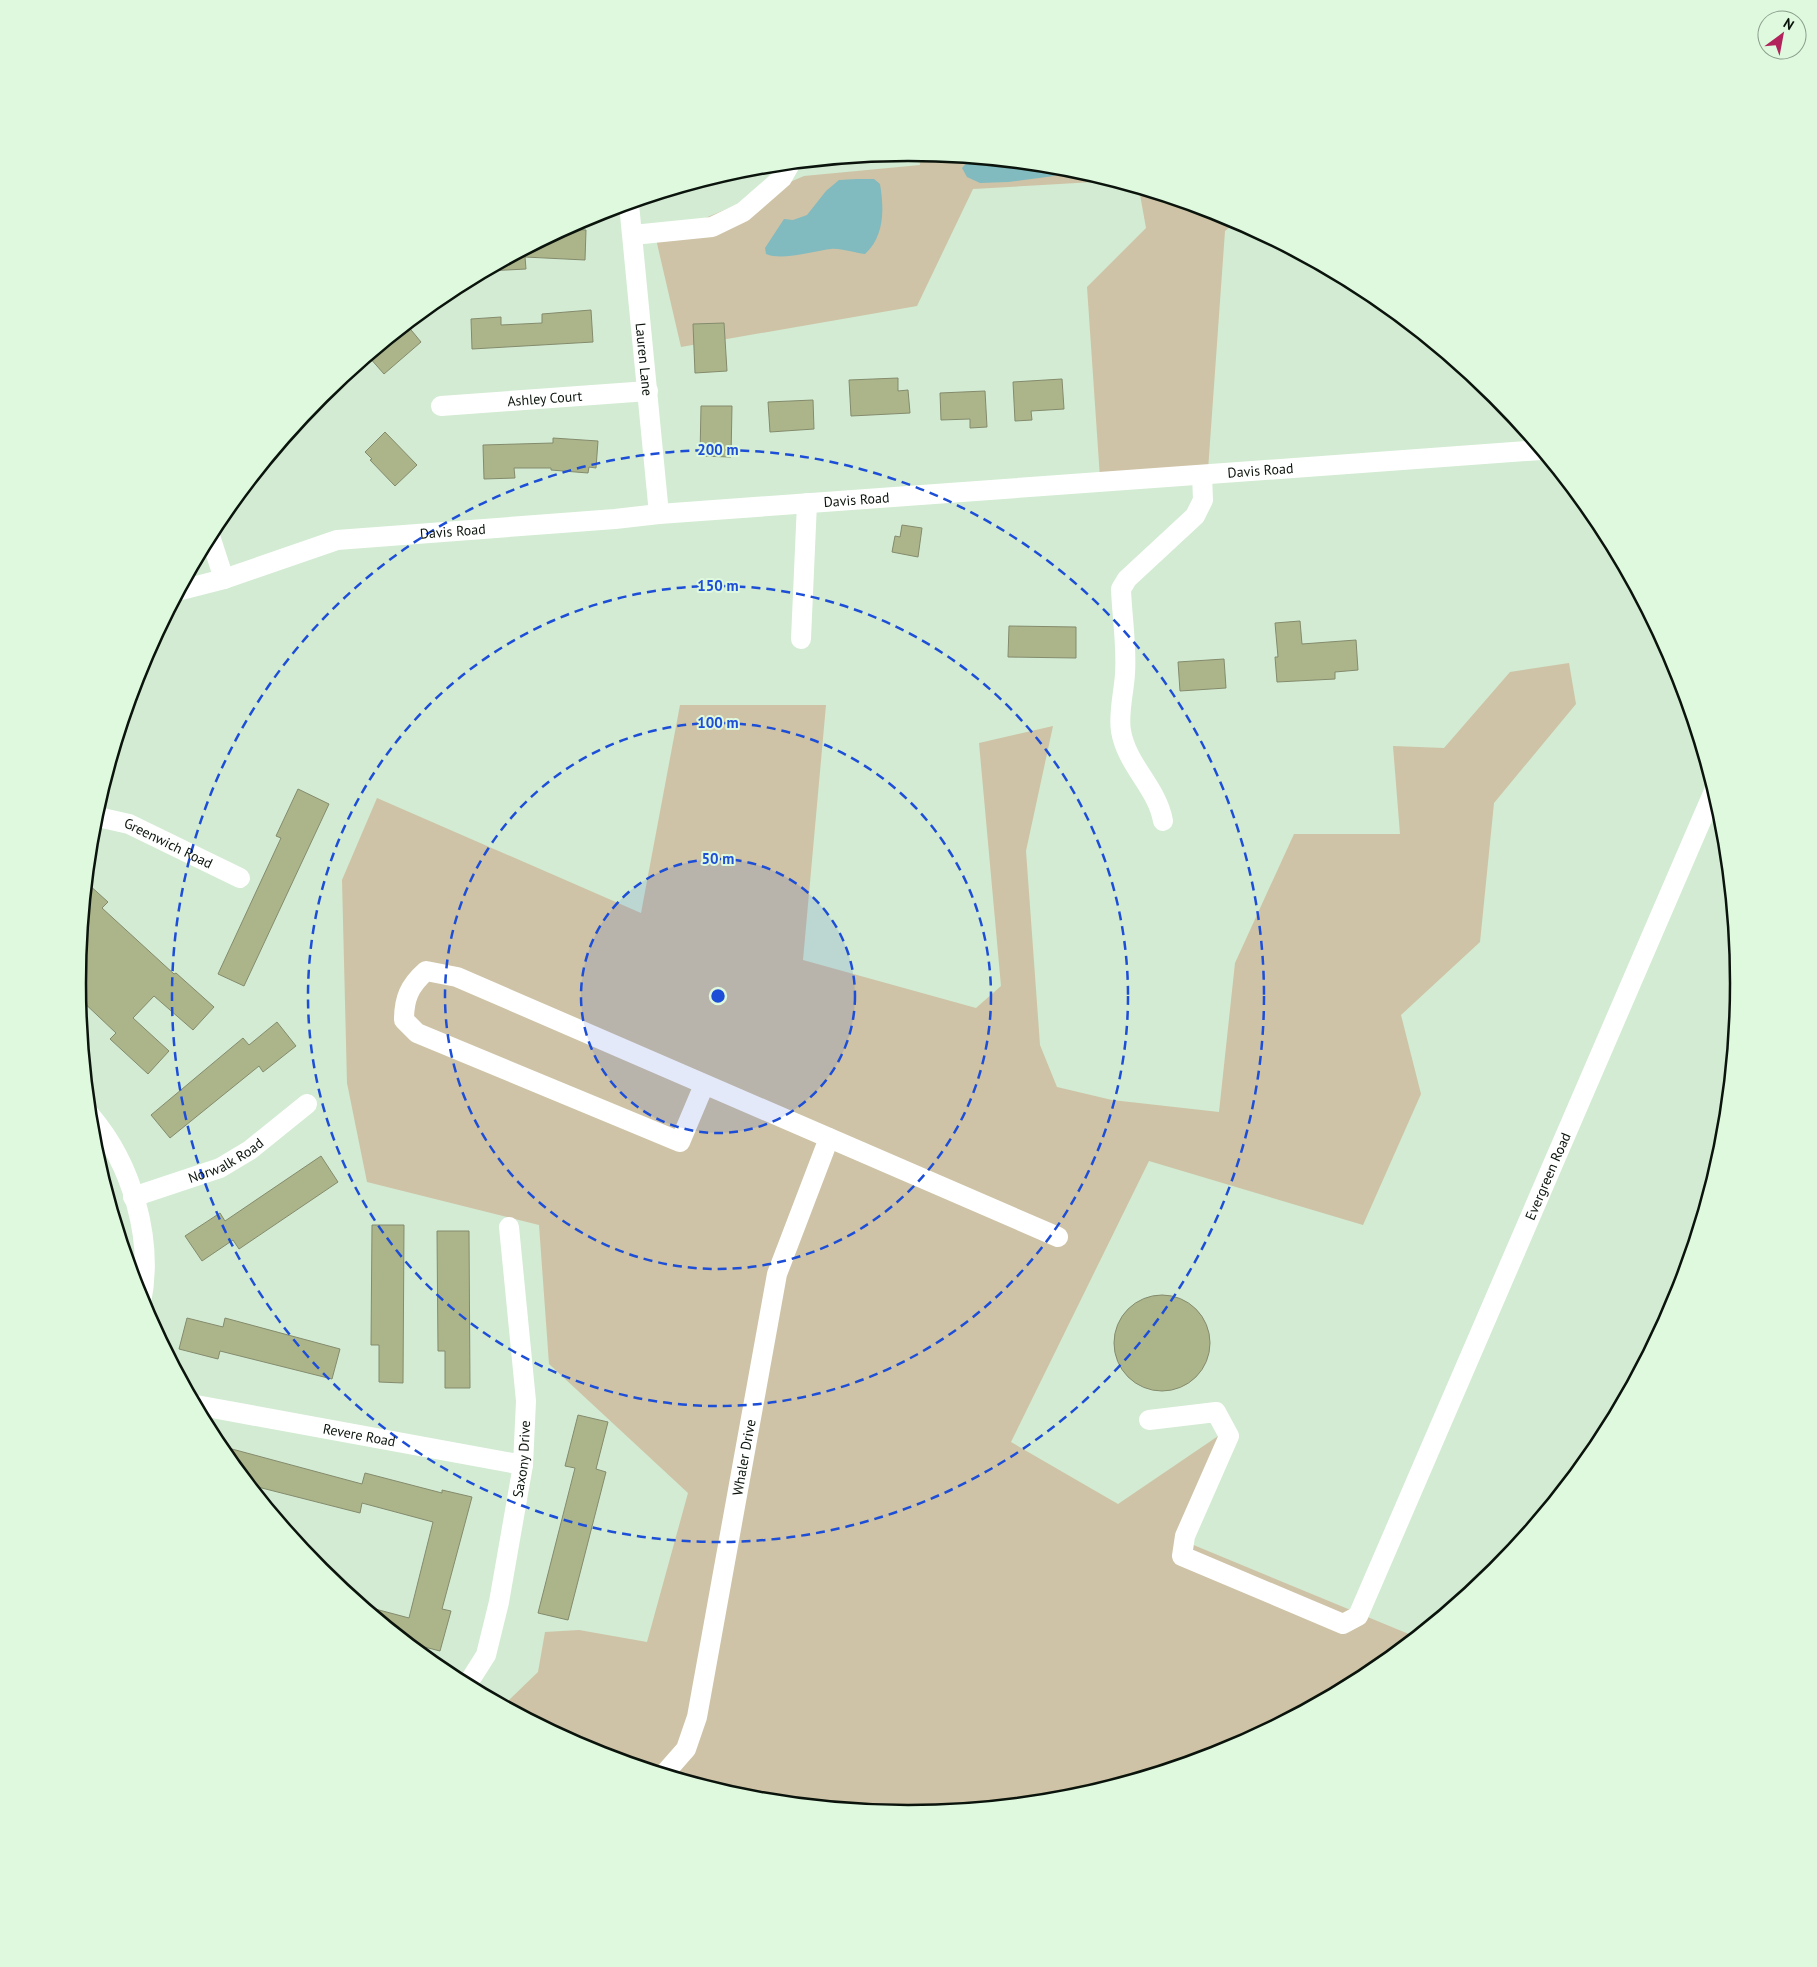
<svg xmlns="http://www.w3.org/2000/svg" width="1817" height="1967" viewBox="0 0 1817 1967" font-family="'PT Sans',sans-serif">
	<rect width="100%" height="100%" fill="#d2ebd2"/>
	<g fill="#cec3a6">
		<polygon points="919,154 1071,169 1111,181 973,189 917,306 681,347 656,239 804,176 920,165"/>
		<polygon points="1139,189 1227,216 1237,221 1225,231 1208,470 1100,478 1087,287 1146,228"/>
		<polygon points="1569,663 1576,704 1494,803 1480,942 1401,1015 1421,1094 1363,1225 1149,1161 1011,1442 1118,1504 1227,1430 1179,1539 1416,1637 1370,1675 1226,1751 1070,1799 908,1814 746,1798 590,1751 504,1705 538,1672 545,1632 579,1630 647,1642 688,1493 549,1364 539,1225 367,1182 347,1083 342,880 377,798 641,913 680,705 826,705 803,960 976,1008 1001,986 979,743 1053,726 1026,851 1040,1045 1057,1087 1112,1100 1219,1112 1235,963 1294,834 1400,834 1393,746 1444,748 1510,672"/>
	</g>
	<g fill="#81babf">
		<polygon points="970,159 1061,168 1054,176 1008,182 980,183 967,177 962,168"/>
		<path d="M857,179H874L880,184C884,208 885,236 865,254C854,253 841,248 831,249C812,251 783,261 766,254L765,248L784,219L793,220L807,215L826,191L839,180Z"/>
	</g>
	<g fill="#acb58a" stroke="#848b6d">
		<polygon points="565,229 586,230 585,260 525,257 526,269 487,271"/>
		<polygon points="591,310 593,342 472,349 471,319 501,317 501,325 542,323 542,314"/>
		<polygon points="724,323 727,371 695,373 693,324"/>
		<polygon points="407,325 421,342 384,374 369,357"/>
		<polygon points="898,378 898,391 908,390 910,413 851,416 849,380"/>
		<polygon points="1062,379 1064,409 1031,411 1032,420 1015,421 1013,382"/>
		<polygon points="985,391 987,427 970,428 970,419 941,420 940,393"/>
		<polygon points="813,400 814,429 770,432 768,402"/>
		<polygon points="701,406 732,406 731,457 700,456"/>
		<polygon points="385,432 417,465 395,486 370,460 372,459 365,452"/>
		<polygon points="553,438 598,441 596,468 589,467 588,473 551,470 551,468 514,468 515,478 484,479 483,445 553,443"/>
		<polygon points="902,525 922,528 918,557 892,552 895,536 900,537"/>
		<polygon points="1300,621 1302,644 1356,640 1358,670 1335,672 1335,679 1277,682 1275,657 1278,657 1275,623"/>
		<polygon points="1009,626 1076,627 1076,658 1008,657"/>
		<polygon points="1224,659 1226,688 1180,691 1178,662"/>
		<polygon points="298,789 329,804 244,986 218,974 281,838 276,836"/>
		<polygon points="87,883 108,902 102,908 174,974 176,973 214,1007 193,1030 154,996 133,1018 169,1051 148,1074 110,1039 116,1033 79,998 78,983"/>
		<polygon points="277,1022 296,1046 263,1072 259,1066 170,1138 151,1115 243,1038 249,1045"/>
		<polygon points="321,1156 338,1182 239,1249 233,1240 202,1261 185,1236 220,1213 225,1221"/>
		<polygon points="372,1225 404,1225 403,1383 379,1382 379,1345 371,1345"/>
		<polygon points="437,1231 469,1231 470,1388 445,1388 445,1351 438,1351"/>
		<circle cx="1162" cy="1343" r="48"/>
		<polygon points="187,1318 223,1327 225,1318 340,1349 332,1379 220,1351 218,1359 179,1349"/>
		<polygon points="578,1415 608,1422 596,1469 606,1472 568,1620 538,1613 575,1468 565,1466"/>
		<polygon points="217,1445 362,1484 365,1473 442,1493 442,1490 472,1497 442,1609 451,1611 440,1651 409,1643 364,1606 409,1618 433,1522 362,1503 360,1513 250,1485"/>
	</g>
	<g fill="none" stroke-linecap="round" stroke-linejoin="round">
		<g stroke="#fff" stroke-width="20">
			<path id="s1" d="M629,204L659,514"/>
			<polyline points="633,235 712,227 743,212 782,178 790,164"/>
			<path id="s2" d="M441,406L648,391"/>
			<polyline points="210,536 224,579"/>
			<path id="s3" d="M181,590L224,579L337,540L615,519L659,514L1541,450"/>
			<polyline points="801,639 807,503"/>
			<path id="s4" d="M94,819L98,817L129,824L240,878"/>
			<path d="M1163,821C1157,787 1127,766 1121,731C1118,713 1124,692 1125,674C1127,646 1122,617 1121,589L1127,579L1195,516L1203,500L1202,475"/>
			<path d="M704,1085L680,1142L417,1033L404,1020C404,999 409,986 426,971L457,977L1058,1237"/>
			<path d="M90,1115C132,1164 154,1239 141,1303"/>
			<path id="s5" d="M133,1197L220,1168L250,1150L307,1104"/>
			<path id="s6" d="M196,1405L523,1465"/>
			<path id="s7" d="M1149,1420L1216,1412L1229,1436L1185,1536L1182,1556L1343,1624L1358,1616L1714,791"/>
			<path id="s8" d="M467,1685L486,1655L499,1602L523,1465L526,1401L509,1227"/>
			<path id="s9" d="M664,1774L686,1749L697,1717L777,1274L829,1138"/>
		</g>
	</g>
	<circle cx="718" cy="996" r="137" fill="#1d4ed8" fill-opacity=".12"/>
	<g fill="none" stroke="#1d4ed8" stroke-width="2.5" stroke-dasharray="9 6">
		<circle cx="718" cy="996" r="137"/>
		<circle cx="718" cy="996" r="273"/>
		<circle cx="718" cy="996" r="410"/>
		<circle cx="718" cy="996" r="546"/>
	</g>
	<g text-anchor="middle" stroke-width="4" stroke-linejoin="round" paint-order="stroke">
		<g font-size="14" fill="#0b140c" stroke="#dff9df">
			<text dy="5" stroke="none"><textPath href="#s1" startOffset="156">Lauren Lane</textPath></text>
			<text dy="5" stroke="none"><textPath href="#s2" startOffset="104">Ashley Court</textPath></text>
			<text dy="5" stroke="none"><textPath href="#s3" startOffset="1090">Davis Road</textPath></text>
			<text dy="5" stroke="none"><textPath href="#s3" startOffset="685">Davis Road</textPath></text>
			<text dy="5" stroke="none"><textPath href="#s3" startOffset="280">Davis Road</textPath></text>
			<text dy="5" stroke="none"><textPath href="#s4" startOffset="80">Greenwich Road</textPath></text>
			<text dy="5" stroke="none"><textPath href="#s5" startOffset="100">Norwalk Road</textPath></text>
			<text dy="5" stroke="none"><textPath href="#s7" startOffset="895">Evergreen Road</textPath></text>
			<text dy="5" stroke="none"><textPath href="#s6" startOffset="166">Revere Road</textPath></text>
			<text dy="5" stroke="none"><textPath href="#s9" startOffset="331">Whaler Drive</textPath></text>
			<text dy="5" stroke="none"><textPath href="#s8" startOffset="235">Saxony Drive</textPath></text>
		</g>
	</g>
	<path d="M0 0H1817V1967H0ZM86 983a822 822 0 1 1 1644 0a822 822 0 1 1-1644 0Z" fill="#dff9df" fill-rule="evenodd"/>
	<path fill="none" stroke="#0b140c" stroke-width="2.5" d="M86 983a822 822 0 1 1 1644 0a822 822 0 1 1-1644 0Z"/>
	<circle cx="718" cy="996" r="8" fill="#1d4ed8" stroke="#dff9df" stroke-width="2.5"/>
	<g font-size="15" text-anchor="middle" font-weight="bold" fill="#1d4ed8" stroke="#dff9df" stroke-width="4" stroke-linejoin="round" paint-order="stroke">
		<text x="718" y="455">200 m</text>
		<text x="718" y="591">150 m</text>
		<text x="718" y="728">100 m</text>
		<text x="718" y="864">50 m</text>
	</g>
	<g transform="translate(1782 35) rotate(32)"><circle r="24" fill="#dff9df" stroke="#8a9d8b"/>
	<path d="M0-4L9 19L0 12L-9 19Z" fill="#b1235a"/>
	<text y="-8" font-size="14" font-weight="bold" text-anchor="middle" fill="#0b140c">N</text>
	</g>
</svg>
